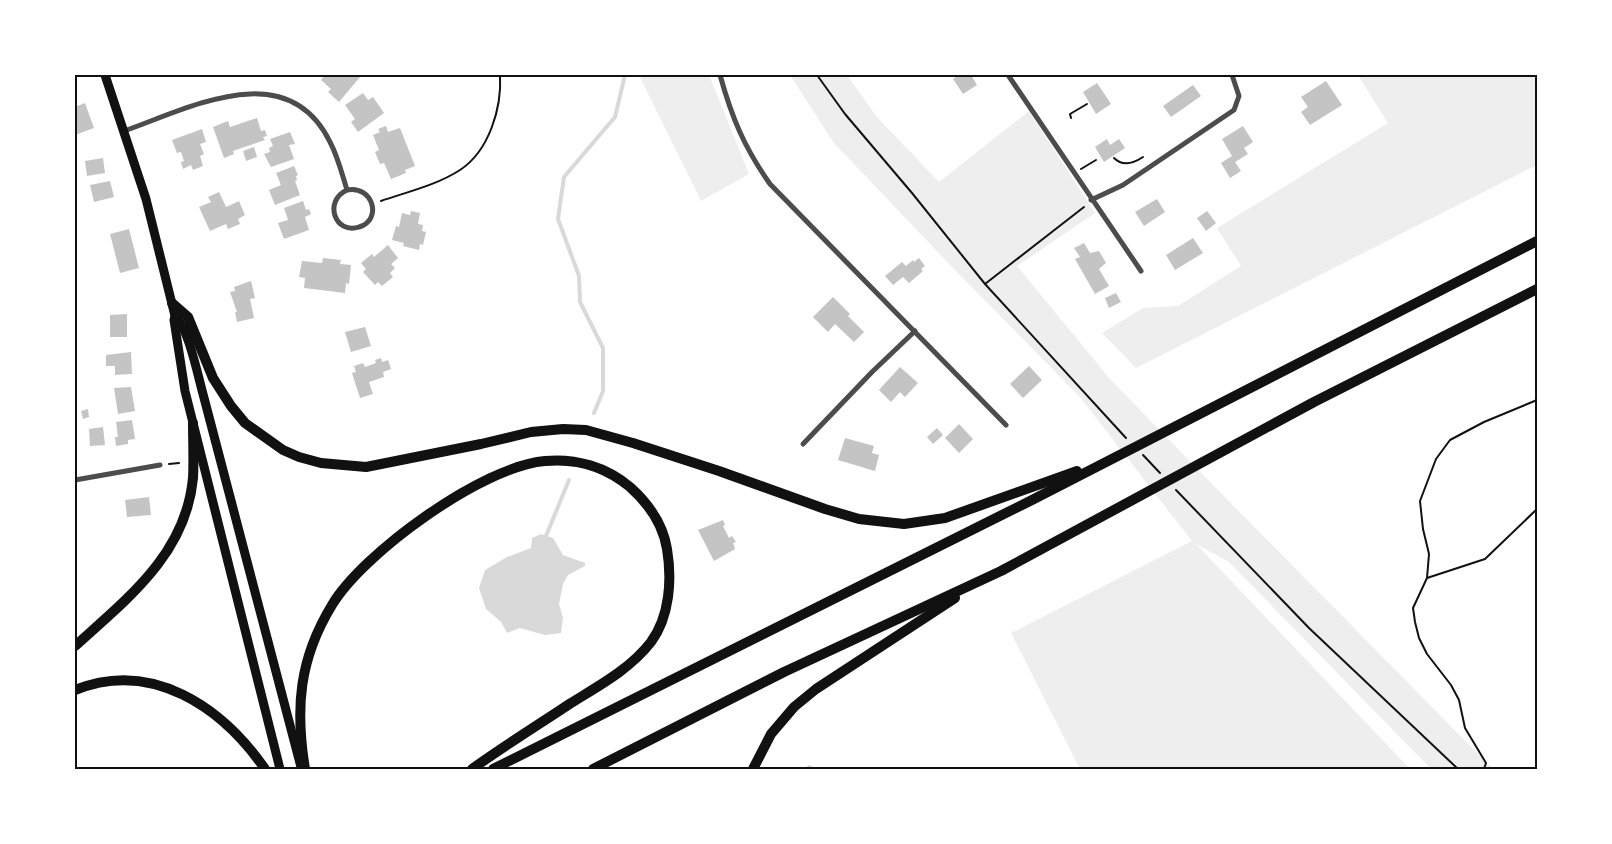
<svg xmlns="http://www.w3.org/2000/svg" width="1612" height="844" viewBox="0 0 1612 844" font-family="'PT Sans Narrow',sans-serif">
	<rect width="100%" height="100%" fill="#fff"/>
	<g fill="#eee">
		<polygon points="639,75 709,75 749,174 701,201"/>
		<polygon points="790,75 847,75 877,117 939,182 1029,111 1095,213 1017,266 1110,379 1214,486 1493,769 1431,769 1229,562 1196,544 1410,769 1080,769 1011,633 1192,541 1079,396 952,267 834,143"/>
		<polygon points="1358,75 1537,75 1537,165 1136,368 1102,333 1143,308 1178,306 1241,266 1217,228 1388,123"/>
	</g>
	<polygon fill="#d9d9d9" points="541,534 553,538 563,555 585,563 585,566 568,575 563,584 559,604 563,618 561,633 545,635 520,628 507,633 501,622 486,609 479,588 485,570 507,557 531,548 532,538"/>
	<g fill="none" stroke-linecap="round" stroke-linejoin="round">
		<g stroke="#d9d9d9" stroke-width="4">
			<polyline points="594,413 603,391 603,348 580,302 579,276 558,219 564,177 615,117 625,75"/>
			<polyline points="546,536 569,480"/>
			<polyline points="809,767 812,769"/>
		</g>
	</g>
	<g fill="#c4c4c4">
		<polygon points="325,75 358,75 360,77 339,102 328,92 331,89 321,80"/>
		<polygon points="958,75 971,75 977,85 963,94 953,79"/>
		<polygon points="1326,81 1342,105 1310,125 1301,112 1308,107 1301,97"/>
		<polygon points="1097,83 1111,104 1096,114 1083,92"/>
		<polygon points="1193,85 1201,96 1171,117 1163,106"/>
		<polygon points="363,93 368,100 373,97 384,113 358,132 351,122 355,119 345,105"/>
		<polygon points="85,103 94,128 75,135 75,107"/>
		<polygon points="257,118 261,131 265,130 267,136 263,137 265,140 233,151 234,154 224,158 213,127 228,121 230,127"/>
		<polygon points="386,126 388,132 400,128 415,166 405,170 406,173 391,179 384,163 380,164 375,152 379,150 373,135 380,132 378,129"/>
		<polygon points="1243,126 1253,142 1244,148 1248,154 1235,162 1241,171 1230,178 1221,163 1232,156 1222,139"/>
		<polygon points="202,129 206,142 200,144 204,154 200,156 203,166 193,170 191,165 183,169 181,162 184,161 181,152 177,153 172,140"/>
		<polygon points="290,132 295,144 289,145 294,159 271,167 264,154 270,152 269,148 273,146 270,139"/>
		<polygon points="1107,139 1110,145 1119,139 1125,148 1104,162 1095,147"/>
		<polygon points="254,147 257,157 246,161 243,151"/>
		<polygon points="103,158 105,173 87,176 85,161"/>
		<polygon points="294,166 298,175 296,176 297,180 295,181 300,195 275,205 269,190 281,185 276,173"/>
		<polygon points="110,181 114,197 94,202 90,185"/>
		<polygon points="219,192 226,207 239,201 245,215 238,219 240,224 228,229 226,224 210,231 199,207 211,202 208,197"/>
		<polygon points="1157,199 1165,212 1144,226 1135,212"/>
		<polygon points="303,201 306,210 309,209 311,214 305,217 309,230 284,239 278,223 288,220 284,208"/>
		<polygon points="411,211 420,213 418,224 423,225 422,231 426,232 423,245 420,244 419,250 403,246 404,243 392,240 396,226 399,227 402,213 410,215"/>
		<polygon points="1207,211 1216,223 1206,231 1197,218"/>
		<polygon points="129,229 139,268 120,273 110,234"/>
		<polygon points="1193,238 1203,253 1175,270 1166,255"/>
		<polygon points="1084,243 1090,253 1099,251 1106,263 1099,269 1109,286 1095,294 1075,259 1080,257 1074,248"/>
		<polygon points="388,245 398,258 391,264 395,268 390,273 393,277 382,286 378,282 375,285 363,272 366,269 361,263 372,254 374,257"/>
		<polygon points="323,258 341,260 340,264 351,265 349,284 346,283 345,293 304,288 305,278 299,277 302,261 322,263"/>
		<polygon points="919,258 925,266 921,269 923,271 909,283 903,277 893,285 885,276 902,262 906,266 913,260 914,262"/>
		<polygon points="251,281 255,298 250,299 254,318 237,322 235,312 237,312 230,292 235,291 234,287"/>
		<polygon points="1116,293 1121,302 1109,308 1105,298"/>
		<polygon points="833,297 850,314 848,316 864,332 854,342 835,324 828,332 813,317"/>
		<polygon points="127,314 127,337 110,337 110,315"/>
		<polygon points="365,327 371,346 351,352 345,332"/>
		<polygon points="131,352 132,374 115,375 115,366 106,366 106,355"/>
		<polygon points="381,358 382,362 388,360 391,369 383,372 384,377 369,382 373,394 360,398 352,373 356,372 354,366 363,363 365,367 376,363 375,360"/>
		<polygon points="1029,366 1042,380 1023,398 1010,384"/>
		<polygon points="900,367 918,383 905,397 900,392 891,402 879,390"/>
		<polygon points="131,387 135,411 118,414 114,388"/>
		<polygon points="88,409 89,417 83,419 81,411"/>
		<polygon points="132,420 135,439 128,440 128,444 116,446 115,437 118,437 116,422"/>
		<polygon points="959,424 973,439 959,453 945,438"/>
		<polygon points="103,427 105,445 90,446 89,429"/>
		<polygon points="937,428 943,435 933,444 927,437"/>
		<polygon points="845,438 874,446 872,453 879,455 875,471 838,460"/>
		<polygon points="149,497 151,515 127,517 125,500"/>
		<polygon points="723,520 725,525 723,526 729,538 732,536 736,542 733,543 735,549 714,561 698,530"/>
	</g>
	<g fill="none" stroke-linecap="round" stroke-linejoin="round">
		<g stroke="#111" stroke-width="2">
			<polyline points="817,75 845,114 912,193 985,284 1126,438"/>
			<polyline points="1071,118 1070,114 1087,104"/>
			<path d="M1114,158C1123,167 1134,163 1143,157"/>
			<polyline points="1081,169 1096,160"/>
			<path d="M381,201C407,192 437,185 460,170C489,151 502,108 500,75"/>
			<polyline points="985,284 1084,207"/>
			<polyline points="1143,455 1160,473"/>
			<polyline points="169,464 179,463"/>
			<polyline points="1176,490 1309,628 1458,769"/>
			<polyline points="1427,578 1485,559 1537,509"/>
			<polyline points="1484,769 1486,763 1465,728 1459,700 1451,685 1427,654 1419,638 1415,622 1413,608 1427,578 1429,554 1423,529 1420,501 1436,459 1450,440 1484,422 1537,400"/>
		</g>
		<g stroke="#4c4c4c" stroke-width="5">
			<path d="M720,75C732,118 744,147 770,184L1006,425"/>
			<polyline points="1008,75 1141,271"/>
			<path d="M124,131C190,108 287,55 330,142C338,157 342,174 347,190C373,185 383,220 359,227C335,235 323,201 347,190"/>
			<polyline points="1091,200 1123,185 1234,110 1239,96 1232,75"/>
			<polyline points="803,444 872,372 915,331"/>
			<polyline points="75,480 160,465"/>
		</g>
		<g stroke="#111" stroke-width="9">
			<path d="M105,75L146,199L175,316C188,327 198,376 203,394L301,767"/>
			<polyline points="175,316 174,320 185,391 280,769"/>
		</g>
		<g stroke="#111" stroke-width="10">
			<polyline points="172,303 188,317 213,378 231,406 245,423 283,450 299,457 321,463 366,467 481,444 531,432 563,429 586,430 633,443 719,471 825,509 859,519 904,524 945,518 1077,471"/>
			<path d="M75,646C128,598 186,554 193,478C194,460 193,442 193,423"/>
			<path d="M75,690C152,659 222,707 265,769"/>
			<path d="M305,769C295,708 299,659 332,605C363,553 483,466 545,461C576,458 606,467 630,487C649,504 663,524 667,549C672,579 670,616 651,642C630,669 600,685 571,703C538,725 504,746 472,769"/>
			<polyline points="493,769 1032,500 1537,241"/>
			<polyline points="593,769 784,672 1001,571 1314,402 1537,289"/>
			<polyline points="753,769 771,734 794,707 816,689 955,598"/>
		</g>
	</g>
	<rect width="1612" height="844" fill="none" stroke="#ffffff" stroke-width="153"/>
	<rect x="76" y="76" width="1460" height="692" fill="none" stroke="#111" stroke-width="2"/>
</svg>
